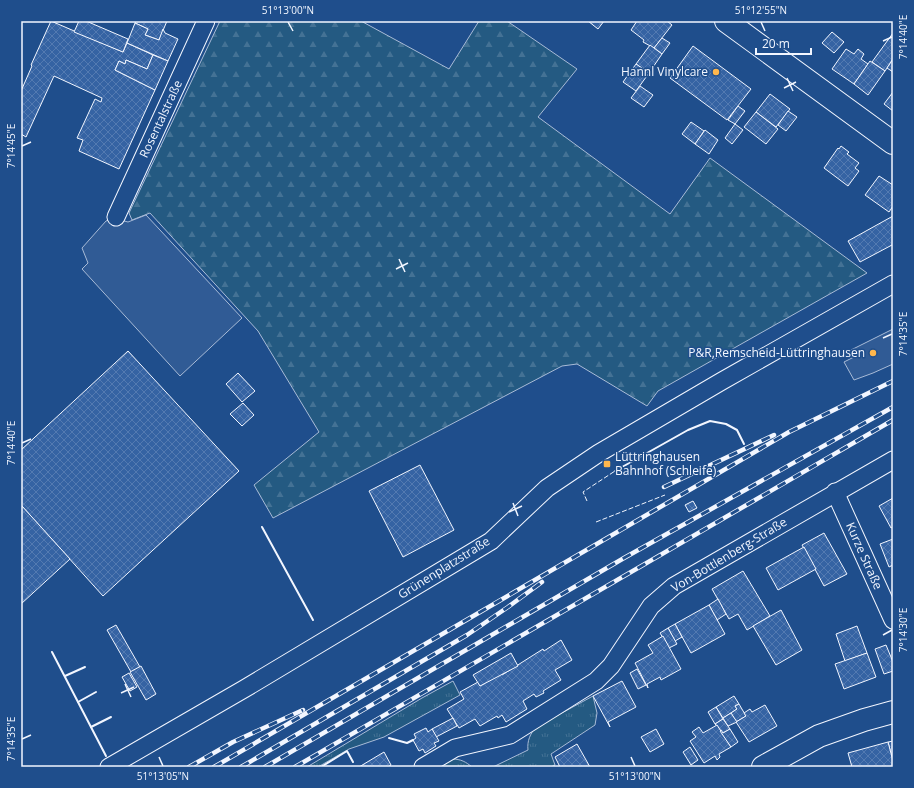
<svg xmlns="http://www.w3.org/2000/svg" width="914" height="788" viewBox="0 0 914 788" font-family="'Open Sans',sans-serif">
	<defs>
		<pattern id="grass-tufts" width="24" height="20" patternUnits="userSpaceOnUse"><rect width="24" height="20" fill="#245a82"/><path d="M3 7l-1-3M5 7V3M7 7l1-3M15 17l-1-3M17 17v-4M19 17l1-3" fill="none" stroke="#447295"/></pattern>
		<pattern id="forest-firs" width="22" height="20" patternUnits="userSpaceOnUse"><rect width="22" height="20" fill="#245a82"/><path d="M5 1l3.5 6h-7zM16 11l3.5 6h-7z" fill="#447295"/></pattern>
		<pattern id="building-cross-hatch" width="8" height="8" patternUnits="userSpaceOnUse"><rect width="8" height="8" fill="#3563a3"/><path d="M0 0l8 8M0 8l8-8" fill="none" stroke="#537ab1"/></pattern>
	</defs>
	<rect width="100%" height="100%" fill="#1f4e8c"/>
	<g fill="url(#grass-tufts)" stroke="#a8bbd7">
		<polygon points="453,681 460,695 384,737 349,749 318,767 307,767 422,698"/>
		<path d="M593,696L597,713L595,725L551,754L555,765L551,767H493L528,750C527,741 530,734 536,727Z"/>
		<path d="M452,759C461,759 466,762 472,767H437Z"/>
	</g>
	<polygon fill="url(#forest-firs)" stroke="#a8bbd7" points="220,21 361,21 449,69 479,21 507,21 577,69 538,117 670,214 710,158 867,273 658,391 647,406 577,364 562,366 273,518 254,485 319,432 258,331 150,213 132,220 129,213"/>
	<g fill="#305b95" stroke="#a8bbd7">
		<polygon points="146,215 242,318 180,376 82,269 88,263 82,248 106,221 113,218 128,222"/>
		<polygon points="893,329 893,364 873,373 854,380 844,362 854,357 851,350"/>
	</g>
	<g fill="url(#building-cross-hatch)" stroke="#f2f6ff">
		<polygon points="51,21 123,52 127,43 153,55 147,69 126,60 125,64 119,61 115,70 155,90 119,169 79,151 83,140 77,138 95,99 101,102 102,98 54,76 26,137 21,134 21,91 32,66 31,65"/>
		<polygon points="79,21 86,21 128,39 123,52 74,32"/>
		<polygon points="136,21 167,21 159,40 145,35 148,29 135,23"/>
		<polygon points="588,21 604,21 598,29"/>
		<polygon points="637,21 667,21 672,25 654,48 643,42 644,40 631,30"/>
		<polygon points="135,23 148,29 145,35 159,40 163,29 165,33 178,39 168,61 127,43"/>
		<polygon points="832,32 844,42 834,53 822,43"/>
		<polygon points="893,33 893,59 885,71 872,62"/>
		<polygon points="662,38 670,43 662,54 654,48"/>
		<polygon points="650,45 662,54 649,73 636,64"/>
		<polygon points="693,46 751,89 727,120 670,78"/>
		<polygon points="846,49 854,54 858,49 864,54 861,59 868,64 854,84 832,69"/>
		<polygon points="153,55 168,61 155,90 115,70 119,61 125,64 126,60 147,69"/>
		<polygon points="893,59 893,72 887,68"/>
		<polygon points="870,61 885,71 868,95 854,84"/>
		<polygon points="636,64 649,73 636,91 623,82"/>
		<polygon points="640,86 653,95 644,107 631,98"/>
		<polygon points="893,92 893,111 884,104"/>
		<polygon points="770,94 790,109 776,127 756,112"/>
		<polygon points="738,106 745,111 735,124 728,120"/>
		<polygon points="788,111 797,117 786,131 778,125"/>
		<polygon points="756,112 778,129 766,144 744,127"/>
		<polygon points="691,122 704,131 695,144 682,134"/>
		<polygon points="735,124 743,130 732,144 725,138"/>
		<polygon points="705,130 718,140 709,154 695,144"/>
		<polygon points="841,146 849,152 847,154 859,163 855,168 859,171 848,186 824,168 838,148 839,149"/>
		<polygon points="879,176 893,185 893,206 889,212 865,195"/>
		<polygon points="893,216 893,246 892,245 860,262 848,241"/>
		<polygon points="128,351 239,471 103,596 21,505 21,450"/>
		<polygon points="238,373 255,391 242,402 226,384"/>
		<polygon points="243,403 254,415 242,426 230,414"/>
		<polygon points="420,465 454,530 403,557 369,491"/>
		<polygon points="893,498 893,527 891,528 879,506"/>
		<polygon points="693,501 697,508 689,512 685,505"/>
		<polygon points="21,505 70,559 21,604"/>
		<polygon points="824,533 847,574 824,586 802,545"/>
		<polygon points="893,539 893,565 889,567 880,544"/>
		<polygon points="804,547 816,569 778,590 766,568"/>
		<polygon points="743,571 770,616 747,630 738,614 729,619 712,589"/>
		<polygon points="718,599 726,614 717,620 709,605"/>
		<polygon points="709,605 725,634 691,653 675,624"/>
		<polygon points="781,610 802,650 776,665 753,626"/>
		<polygon points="675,624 682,637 675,641 668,628"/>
		<polygon points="116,625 140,667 131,672 107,630"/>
		<polygon points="857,626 867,653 845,661 836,634"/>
		<polygon points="668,628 677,644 669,648 660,633"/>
		<polygon points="663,636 681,669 661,680 660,677 647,684 648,688 635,663 653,653 648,645"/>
		<polygon points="561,640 572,660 555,670 561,680 543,691 544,693 536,697 534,694 523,701 527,709 506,722 502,715 498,718 497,716 480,726 475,719 459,728 447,709 464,699 460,692 478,682 480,686 501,673 502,675 543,649 544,651"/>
		<polygon points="886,645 893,662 893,671 884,674 875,649"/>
		<polygon points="511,653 518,666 480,686 473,675"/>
		<polygon points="867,653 876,677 844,689 835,664"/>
		<polygon points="141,666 156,694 146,700 130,672"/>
		<polygon points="637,669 646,685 638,689 630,673"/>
		<polygon points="129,673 137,687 130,691 122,677"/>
		<polygon points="622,681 636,707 608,722 610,727 593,696"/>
		<polygon points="734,696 739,704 735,706 737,709 723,718 716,707"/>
		<polygon points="739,704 746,716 736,722 731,713 737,709 735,706"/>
		<polygon points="765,705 777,726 749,742 736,722 746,716 744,713 750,709 752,712"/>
		<polygon points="716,707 723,719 715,724 708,712"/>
		<polygon points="731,713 737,722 728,726 723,718"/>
		<polygon points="453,718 457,726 436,737 432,729"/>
		<polygon points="723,719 730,729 723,733 715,724"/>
		<polygon points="717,725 731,747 719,754 720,757 717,760 715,756 704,763 690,741 696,737 692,732 699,727 703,733"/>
		<polygon points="426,728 428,732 432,729 439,741 434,743 436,746 425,753 423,749 419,751 413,740 416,738 414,734"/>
		<polygon points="656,729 664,744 650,752 641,737"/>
		<polygon points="730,729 738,742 731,747 720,731 721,730 723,733"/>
		<polygon points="893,741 893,761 888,742"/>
		<polygon points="888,742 893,761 893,767 852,767 848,753"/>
		<polygon points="577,744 590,767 560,767 555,757"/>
		<polygon points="690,747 698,760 691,765 683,752"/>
		<polygon points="384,752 391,765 388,767 359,767"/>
	</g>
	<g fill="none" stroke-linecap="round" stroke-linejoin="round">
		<g stroke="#f2f6ff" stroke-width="19">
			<g id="street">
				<polyline points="116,217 206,21"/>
				<polyline points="835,492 893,620"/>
				<polyline points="109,767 244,689 491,541 547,488 599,453 722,381 893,284"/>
				<polyline points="423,767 455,748 510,735 596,681 611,666 651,606 674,586 893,460"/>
			</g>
		</g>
		<g stroke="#f2f6ff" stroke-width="24">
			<polyline id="secondary" points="726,21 893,143"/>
		</g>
		<g stroke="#f2f6ff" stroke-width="24">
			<polyline id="primary" points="763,767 819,736 864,720 893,712"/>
		</g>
		<use href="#street" stroke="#1f4e8c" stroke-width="17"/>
		<use href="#secondary" stroke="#1f4e8c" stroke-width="22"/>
		<use href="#primary" stroke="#1f4e8c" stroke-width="22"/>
		<g stroke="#f2f6ff" stroke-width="4.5">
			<g id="rail">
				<polyline points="664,487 774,435"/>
				<polyline points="189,767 233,742 303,710"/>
				<polyline points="214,767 789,432 893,381"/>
				<polyline points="241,767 467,635 508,607 542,582"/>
				<polyline points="265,767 624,558 893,407"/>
				<polyline points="295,767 893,420"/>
			</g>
		</g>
		<use href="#rail" stroke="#1f4e8c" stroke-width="3" stroke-dasharray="9" stroke-linecap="butt"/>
		<g stroke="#f2f6ff" stroke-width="1" stroke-dasharray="5 2" stroke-linecap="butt">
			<polyline points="587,501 583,492 615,471"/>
			<polyline points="596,522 665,495"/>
		</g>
		<g stroke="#f2f6ff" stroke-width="2">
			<polyline points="615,471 688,430 710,421 726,424 737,430 744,444"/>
			<polyline points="262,527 313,620"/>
			<polyline points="52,652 106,756"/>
			<polyline points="65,676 85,667"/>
			<polyline points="78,702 96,692"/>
			<polyline points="91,727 111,717"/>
			<polyline points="389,738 407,743 413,740"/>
			<polyline points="321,767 347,751 353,762"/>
		</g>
	</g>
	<path fill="none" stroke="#f2f6ff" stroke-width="1.5" d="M288,22L293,31M761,22L765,31M883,41L892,37M787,78L793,91M784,88L796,82M22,146L31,142M399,259L405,272M396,269L408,263M883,338L892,334M22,443L31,439M513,503L518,516M509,512L522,506M883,635L892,630M125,684L131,697M121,693L134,687M22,739L31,735M159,757L163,766M631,757L635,766"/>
	<g fill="#ffb74d" stroke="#1f4e8c" stroke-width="1.5">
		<circle cx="716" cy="72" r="4"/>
		<circle cx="873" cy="353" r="4"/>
		<rect x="603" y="460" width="8" height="8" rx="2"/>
	</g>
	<g text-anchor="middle" stroke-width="3" stroke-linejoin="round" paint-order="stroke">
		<g font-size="12" fill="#f2f6ff" stroke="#1f4e8c" text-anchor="end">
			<text x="708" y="76">Hannl Vinylcare</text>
			<text x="865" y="357">P&amp;R,Remscheid-Lüttringhausen</text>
			<text x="615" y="461" text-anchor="start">Lüttringhausen<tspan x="615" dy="14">Bahnhof (Schleife)</tspan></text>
		</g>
		<g font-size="12" fill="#f2f6ff" stroke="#1f4e8c">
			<text transform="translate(161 119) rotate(-65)" y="4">Rosentalstraße</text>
			<text transform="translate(729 555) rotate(-31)" y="4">Von-Bottlenberg-Straße</text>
			<text transform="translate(864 556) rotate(66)" y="4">Kurze Straße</text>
			<text transform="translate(444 568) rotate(-32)" y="4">Grünenplatzstraße</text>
		</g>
	</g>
	<rect width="914" height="788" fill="none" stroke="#1f4e8c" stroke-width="44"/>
	<path d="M756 48v6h55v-6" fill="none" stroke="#f2f6ff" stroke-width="2"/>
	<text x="762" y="48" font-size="12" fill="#f2f6ff" stroke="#1f4e8c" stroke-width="3" paint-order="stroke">20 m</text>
	<rect x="22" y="22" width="870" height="744" fill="none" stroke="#f2f6ff" stroke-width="1.5"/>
	<g font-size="10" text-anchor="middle" fill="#f2f6ff">
		<text x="288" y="14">51°13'00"N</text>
		<text x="761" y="14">51°12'55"N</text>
		<text transform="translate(903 37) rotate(-90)" y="4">7°14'40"E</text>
		<text transform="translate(11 146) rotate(-90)" y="4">7°14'45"E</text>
		<text transform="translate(903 334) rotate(-90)" y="4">7°14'35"E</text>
		<text transform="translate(11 443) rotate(-90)" y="4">7°14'40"E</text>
		<text transform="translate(903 630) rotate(-90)" y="4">7°14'30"E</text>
		<text transform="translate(11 739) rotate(-90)" y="4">7°14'35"E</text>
		<text x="163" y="780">51°13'05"N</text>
		<text x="635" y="780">51°13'00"N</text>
	</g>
</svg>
